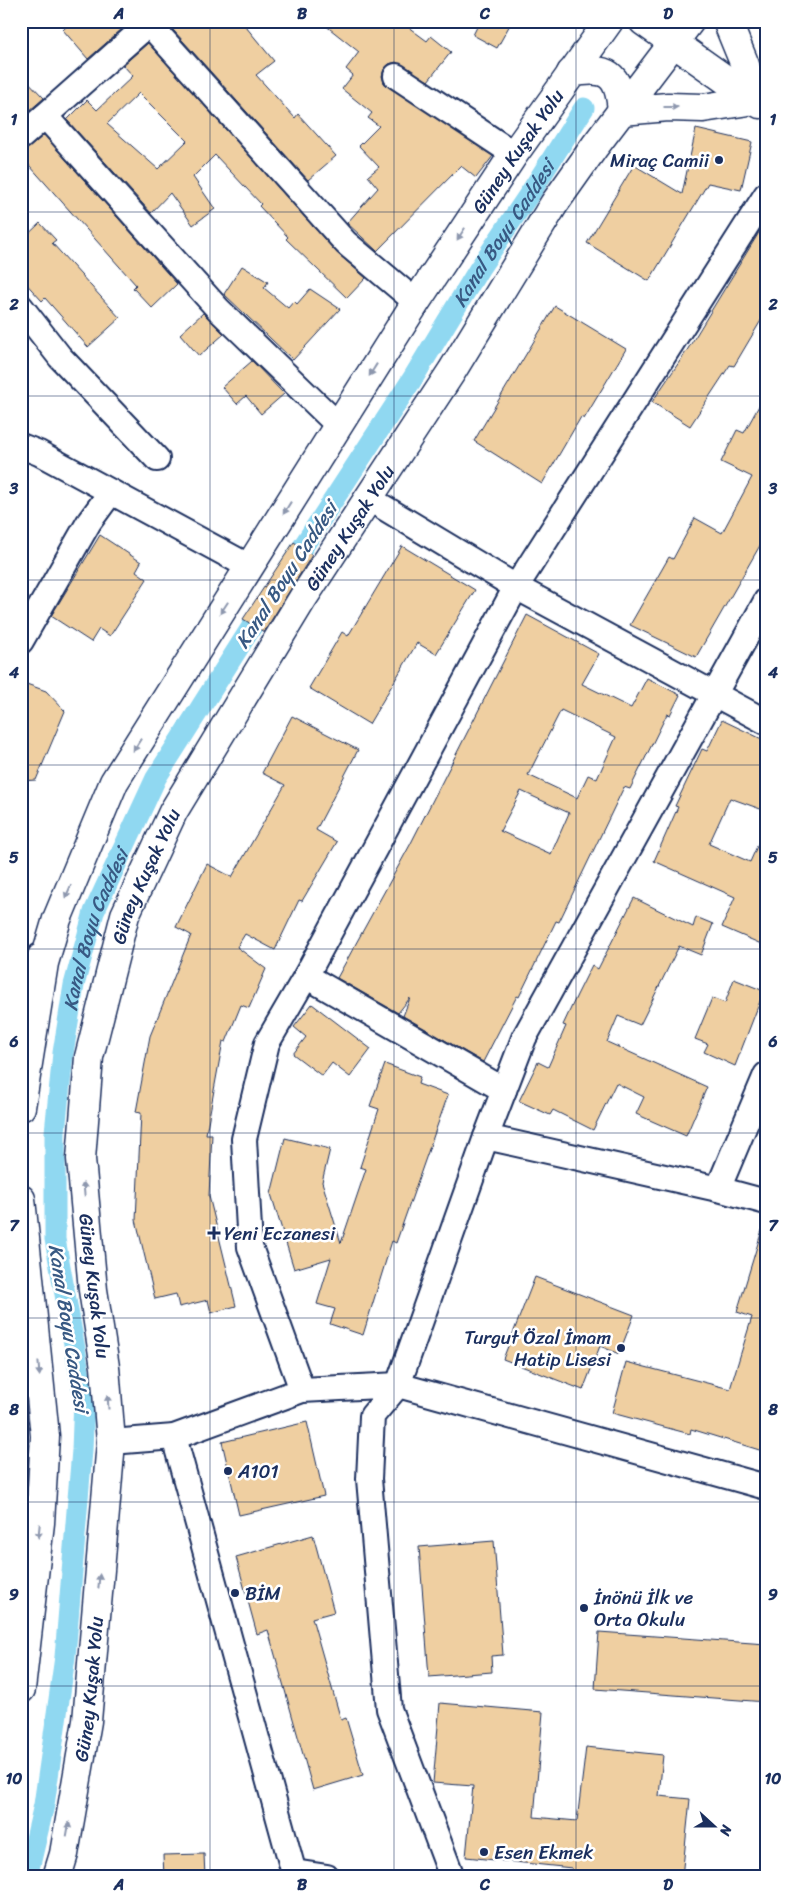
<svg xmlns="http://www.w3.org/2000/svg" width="787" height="1898" viewBox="0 0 787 1898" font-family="Sriracha,sans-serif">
	<rect width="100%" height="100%" fill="#fff"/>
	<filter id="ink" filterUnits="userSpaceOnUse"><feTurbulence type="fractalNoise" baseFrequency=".02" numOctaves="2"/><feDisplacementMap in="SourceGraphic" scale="10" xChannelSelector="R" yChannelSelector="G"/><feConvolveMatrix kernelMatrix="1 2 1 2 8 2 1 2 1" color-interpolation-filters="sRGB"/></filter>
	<g filter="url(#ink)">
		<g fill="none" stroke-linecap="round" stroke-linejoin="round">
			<g stroke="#90d8f1" stroke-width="21">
				<path id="s1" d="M287,571L413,378L479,269L532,190L584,108"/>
				<path id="s2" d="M27,1877L44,1805L65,1657L82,1450L84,1399L55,1239V1132L63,1053L74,985L94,912L156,778L268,601"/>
			</g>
		</g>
		<g fill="#efcfa1" stroke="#1b2f5e" fill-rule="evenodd">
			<polygon points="72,21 131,21 88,59 63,30"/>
			<polygon points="165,21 241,21 274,61 256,75 295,118 298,114 336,156 308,180"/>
			<polygon points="320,21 400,21 427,41 431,36 451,52 428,81 396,62 389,64 384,69 382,76 384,83 493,156 476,178 461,166 377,251 347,223 378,188 368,176 379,167 359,146 379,126 368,118 372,113 342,89 353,75 346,69 359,52"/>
			<polygon points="480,21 512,21 497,48 473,35"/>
			<path d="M148,43L336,252L366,278L347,298L286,239L288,237L259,206L261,204L215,155L193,177L215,209L193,225L170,193L151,213L67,120L87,100L97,110L133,76L123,65ZM139,93L187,141L158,169L107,124Z"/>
			<polygon points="21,74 44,98 21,118"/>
			<polygon points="696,129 752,142 741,190 708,183 649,281 587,243 634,165 682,194"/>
			<polygon points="44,135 177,284 152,308 133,288 136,285 21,156 21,150 30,147"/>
			<polygon points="766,221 766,312 734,366 730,365 690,426 652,402 686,352"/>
			<polygon points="40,223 56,240 52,243 120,318 88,347 45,298 42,301 21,278 21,241"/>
			<polygon points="242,266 268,282 264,288 288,308 294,301 297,304 310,289 340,309 293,360 224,294"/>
			<polygon points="555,306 626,349 584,419 581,417 542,484 474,441"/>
			<polygon points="203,313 224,334 199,356 180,334"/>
			<polygon points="252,361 284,394 261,414 246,396 237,404 222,387"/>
			<polygon points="766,393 766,535 696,657 630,625 669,557 673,559 695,518 722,533 752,477 721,462 737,430 744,433"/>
			<polygon points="100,535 141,562 136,571 147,579 110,636 99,629 91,642 51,616"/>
			<polygon points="294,542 312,555 264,632 243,619"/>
			<polygon points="402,546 475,590 436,654 417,643 369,724 309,688 342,632 348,636"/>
			<path d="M527,615L599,654L582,684L631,708L647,678L680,695L670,715L667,714L630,789L624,787L559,922L556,921L519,997L517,996L483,1062L403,1016L410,998L398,1013L337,978L410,845ZM561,710L616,737L597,779L588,775L577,798L528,775ZM521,791L569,813L551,854L500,831Z"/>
			<polygon points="21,682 46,691 65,711 36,780 21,781"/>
			<polygon points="292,716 358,750 316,830 337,842 302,901 299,900 275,950 245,934 237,947 266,969 249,1008 241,1005 226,1042 223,1041 206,1134 212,1134 209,1196 236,1306 211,1313 208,1300 179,1307 176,1294 155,1299 136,1220 141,1113 136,1112 150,1036 191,935 176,927 207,864 232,877 285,785 262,773"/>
			<polygon points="722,720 766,741 766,811 730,798 709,844 750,862 766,826 766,946 722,927 735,897 654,861 678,807 675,806 702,749 707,751"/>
			<polygon points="634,898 693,927 696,917 713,924 701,955 679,946 640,1025 618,1016 607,1042 707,1087 686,1136 636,1114 644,1097 616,1083 593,1130 553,1110 550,1115 519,1101 538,1062 548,1067 566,1026 563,1025 577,995 592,965 598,969"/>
			<polygon points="734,979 764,991 735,1066 704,1052 708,1044 695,1039 712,998 725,1003"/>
			<polygon points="312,1004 371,1049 350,1077 332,1063 322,1076 293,1054 306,1037 294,1027"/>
			<polygon points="385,1064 420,1077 418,1084 448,1095 396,1243 392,1241 363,1335 330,1324 335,1309 317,1304 331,1258 294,1269 271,1194 285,1138 330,1149 322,1182 341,1243 366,1169 360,1167 379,1109 370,1106"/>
			<polygon points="762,1230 766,1230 766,1452 691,1429 690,1434 612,1413 626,1362 730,1389 752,1317 737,1312"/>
			<polygon points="535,1277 634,1315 619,1354 600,1346 583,1390 503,1359"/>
			<polygon points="307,1422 324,1496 239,1515 222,1442"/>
			<polygon points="313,1535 334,1612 312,1618 341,1720 346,1718 363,1775 313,1790 268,1630 257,1634 236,1557"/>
			<polygon points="494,1541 503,1655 491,1656 492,1672 429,1677 419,1547"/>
			<polygon points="599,1632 766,1644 766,1702 595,1689"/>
			<polygon points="440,1703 543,1712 534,1817 577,1821 586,1747 663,1755 659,1796 690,1799 682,1877 607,1877 572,1873 572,1868 466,1857 473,1786 433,1783"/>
			<polygon points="204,1854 205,1877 164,1877 163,1855"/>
		</g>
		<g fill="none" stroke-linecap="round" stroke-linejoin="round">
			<g stroke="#1b2f5e" stroke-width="28">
				<g id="minor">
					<polyline points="149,24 346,243 416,302"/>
					<polyline points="396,76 514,154"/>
					<polyline points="45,116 219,310 339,426"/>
					<polyline points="21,137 152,21"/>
					<polyline points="21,307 60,357 157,459"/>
					<polyline points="21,446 39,453 250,567"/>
					<polyline points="368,498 516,587 766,722"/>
					<polyline points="21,641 89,522 111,492"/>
					<polyline points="306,976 504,1090"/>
					<polyline points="21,996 40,956"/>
					<polyline points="486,1137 524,1038 766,601"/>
					<polyline points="718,1189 766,1075"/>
					<polyline points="302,1390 250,1247 244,1139 267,1043 306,976 516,587 766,195"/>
					<polyline points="174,1437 295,1877"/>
					<polyline points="111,1442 174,1437 302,1390 398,1385 766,1487"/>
					<polyline points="294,1872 327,1877"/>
					<polyline points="452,1877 389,1709 369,1479 372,1416 398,1385 486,1137 718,1189 766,1202"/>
				</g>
			</g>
			<g stroke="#1b2f5e" stroke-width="31">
				<g id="major">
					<polyline points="643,21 760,104"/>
					<path d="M571,73C607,66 619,73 622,111L668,107L703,108L755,100L745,65L727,21"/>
					<path id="s3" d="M21,1107L44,963L57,919L114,782L416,302L514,154L609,21"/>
					<polyline points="21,1199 45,1436 40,1523 21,1689"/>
					<path id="s4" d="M57,1877L64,1854L87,1721L111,1442L105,1367L93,1290L81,1159L89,1057L125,915L173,812L303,598L452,371L554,204L595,146L690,21"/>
				</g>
			</g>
			<use href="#minor" stroke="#fff" stroke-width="24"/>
			<use href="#major" stroke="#fff" stroke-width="28"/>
		</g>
		<defs><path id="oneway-solid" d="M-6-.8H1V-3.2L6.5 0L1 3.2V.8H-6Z" transform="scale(1.25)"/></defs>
		<g fill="#8d97ae">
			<use href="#oneway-solid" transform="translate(671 107)"/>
			<use href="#oneway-solid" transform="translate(461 234) rotate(123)"/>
			<use href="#oneway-solid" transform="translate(373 370) rotate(122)"/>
			<use href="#oneway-solid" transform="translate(287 508) rotate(122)"/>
			<use href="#oneway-solid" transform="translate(224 608) rotate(123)"/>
			<use href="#oneway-solid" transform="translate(137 745) rotate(122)"/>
			<use href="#oneway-solid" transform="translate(68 892) rotate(113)"/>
			<use href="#oneway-solid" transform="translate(84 1189) rotate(-95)"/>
			<use href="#oneway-solid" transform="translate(39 1369) rotate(85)"/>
			<use href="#oneway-solid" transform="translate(108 1402) rotate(-94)"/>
			<use href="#oneway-solid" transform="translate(39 1531) rotate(96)"/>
			<use href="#oneway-solid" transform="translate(99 1581) rotate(-85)"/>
			<use href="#oneway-solid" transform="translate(68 1829) rotate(-80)"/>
		</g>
	</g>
	<path fill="none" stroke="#1b2f5e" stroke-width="1" stroke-opacity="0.55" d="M210,21V1877M394,21V1877M576,21V1877M21,212H766M21,396H766M21,580H766M21,765H766M21,949H766M21,1133H766M21,1318H766M21,1502H766M21,1686H766"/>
	<g fill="#1b2f5e" stroke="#fff" stroke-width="2">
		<circle cx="719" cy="160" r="5"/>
		<path d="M211.5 1225.5h5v5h5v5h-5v5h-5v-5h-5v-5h5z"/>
		<circle cx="621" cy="1348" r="5"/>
		<circle cx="228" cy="1471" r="5"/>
		<circle cx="235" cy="1593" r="5"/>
		<circle cx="584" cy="1608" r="5"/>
		<circle cx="484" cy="1852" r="5"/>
	</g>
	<g text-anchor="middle" stroke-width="5" stroke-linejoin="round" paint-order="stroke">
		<g font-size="19" fill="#1b2f5e" stroke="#fff">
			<text dy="7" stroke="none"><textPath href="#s3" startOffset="1089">Güney Kuşak Yolu</textPath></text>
			<text dy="7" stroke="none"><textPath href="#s4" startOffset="1421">Güney Kuşak Yolu</textPath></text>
			<text dy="7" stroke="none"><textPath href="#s4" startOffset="1016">Güney Kuşak Yolu</textPath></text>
			<text transform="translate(95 1286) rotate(83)" y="7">Güney Kuşak Yolu</text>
			<text dy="7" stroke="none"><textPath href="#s4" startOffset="191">Güney Kuşak Yolu</textPath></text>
		</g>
		<g font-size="19" fill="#1b2f5e" stroke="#fff" text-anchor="start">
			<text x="709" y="167" text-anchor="end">Miraç Camii</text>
			<text x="224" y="1240">Yeni Eczanesi</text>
			<text x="611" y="1344" text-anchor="end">Turgut Özal İmam<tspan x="611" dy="22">Hatip Lisesi</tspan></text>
			<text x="238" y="1478">A101</text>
			<text x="245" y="1600">BİM</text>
			<text x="594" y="1604">İnönü İlk ve<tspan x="594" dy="22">Orta Okulu</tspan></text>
			<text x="494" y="1859">Esen Ekmek</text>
		</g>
		<g font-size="20" font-style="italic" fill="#385983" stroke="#fff">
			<text dy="7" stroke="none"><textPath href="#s1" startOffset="401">Kanal Boyu Caddesi</textPath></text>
			<text transform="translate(286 575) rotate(-57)" y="7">Kanal Boyu Caddesi</text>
			<text dy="7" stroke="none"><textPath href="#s2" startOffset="959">Kanal Boyu Caddesi</textPath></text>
			<text transform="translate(69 1328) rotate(81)" y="7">Kanal Boyu Caddesi</text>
		</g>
	</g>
	<rect width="787" height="1898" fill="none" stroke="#fff" stroke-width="55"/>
	<g transform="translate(714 1826) rotate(111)" stroke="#ffffff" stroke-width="4" paint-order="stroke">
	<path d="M0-4L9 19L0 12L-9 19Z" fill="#1b2f5e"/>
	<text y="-8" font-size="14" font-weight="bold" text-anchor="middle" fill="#1b2f5e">N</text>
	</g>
	<rect x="28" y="28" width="732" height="1842" fill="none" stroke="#1b2f5e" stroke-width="2"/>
	<g font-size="16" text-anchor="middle" font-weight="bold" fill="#1b2f5e">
		<text x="119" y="19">A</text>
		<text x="302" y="19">B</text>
		<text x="485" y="19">C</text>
		<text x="668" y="19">D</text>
		<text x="14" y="125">1</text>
		<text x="773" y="125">1</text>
		<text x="14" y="310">2</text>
		<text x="773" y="310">2</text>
		<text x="14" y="494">3</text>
		<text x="773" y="494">3</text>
		<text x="14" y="678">4</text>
		<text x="773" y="678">4</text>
		<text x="14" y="863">5</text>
		<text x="773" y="863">5</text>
		<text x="14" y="1047">6</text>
		<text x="773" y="1047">6</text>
		<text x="14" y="1231">7</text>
		<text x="773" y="1231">7</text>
		<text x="14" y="1415">8</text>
		<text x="773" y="1415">8</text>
		<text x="14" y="1600">9</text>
		<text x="773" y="1600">9</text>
		<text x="14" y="1784">10</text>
		<text x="773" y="1784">10</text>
		<text x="119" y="1890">A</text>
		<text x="302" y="1890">B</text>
		<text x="485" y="1890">C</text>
		<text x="668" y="1890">D</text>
	</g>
</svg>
